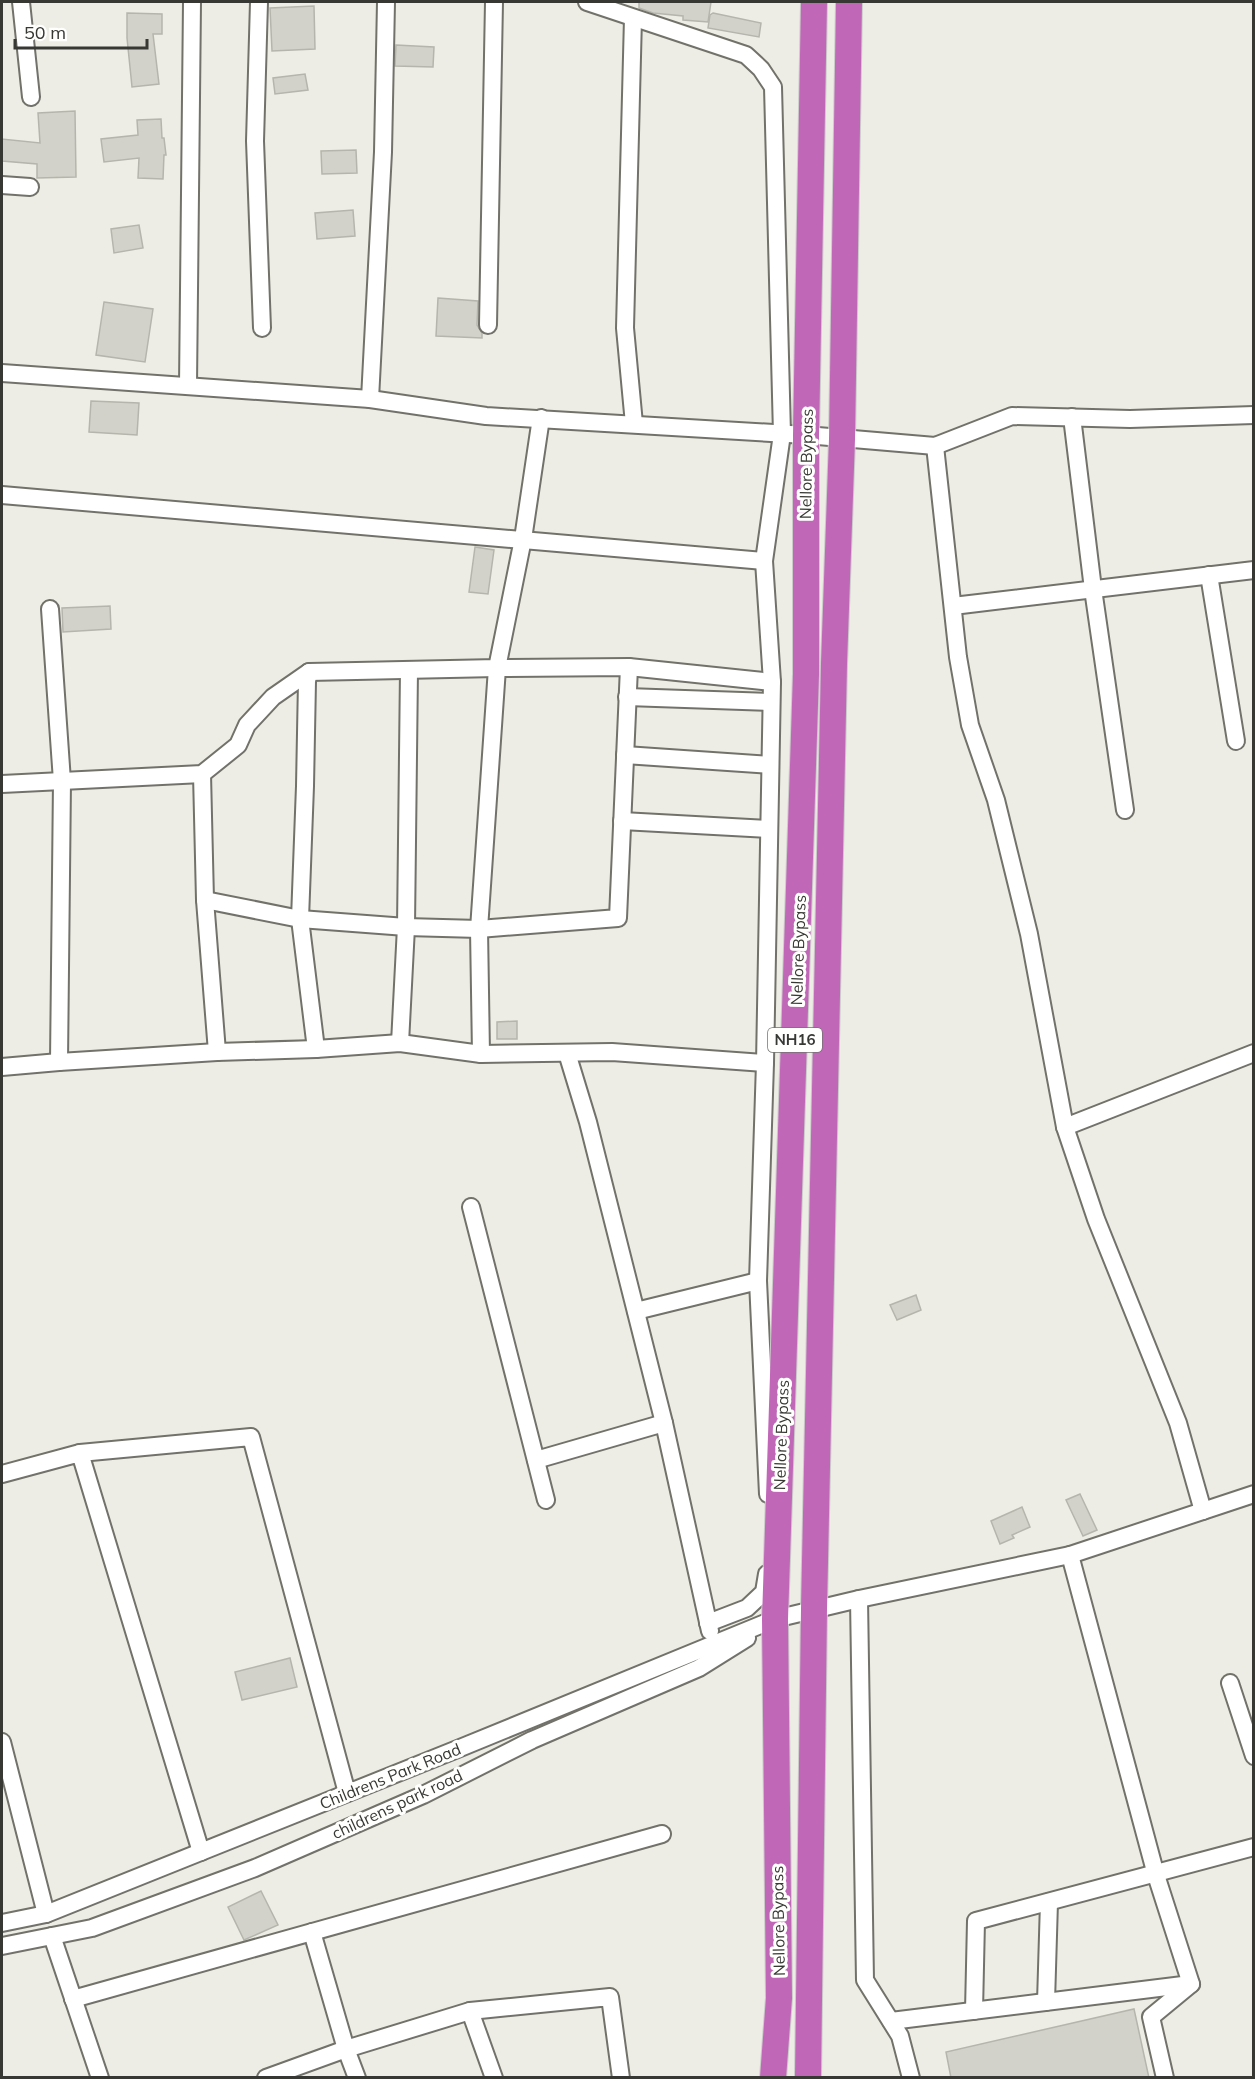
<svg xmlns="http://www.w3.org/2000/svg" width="1255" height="2079" viewBox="0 0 1255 2079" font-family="Mulish,sans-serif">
	<rect width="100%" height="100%" fill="#edede5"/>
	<g fill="#d2d2ca" stroke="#b5b5ad" stroke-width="1.5">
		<polygon points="639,2 711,2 708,22 683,20 683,16 653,13 639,8"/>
		<polygon points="314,6 315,49 272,51 270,8"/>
		<polygon points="127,13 162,14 162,34 153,34 159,84 132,87 127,38"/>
		<polygon points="713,13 761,23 759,37 708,28 710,15"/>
		<polygon points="396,45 434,47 433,67 395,66"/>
		<polygon points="305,74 308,90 275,94 273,78"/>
		<polygon points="75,111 76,177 37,178 37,164 2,161 2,139 40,143 38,113"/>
		<polygon points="161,119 162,138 164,138 166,155 164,155 163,179 138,178 139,158 104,162 101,139 138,135 137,120"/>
		<polygon points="356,150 357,173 322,174 321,151"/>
		<polygon points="353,210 355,236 317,239 315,213"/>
		<polygon points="139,225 143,248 114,253 111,229"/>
		<polygon points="438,298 478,301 477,325 482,333 482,338 436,336"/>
		<polygon points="104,302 153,309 145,362 96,355"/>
		<polygon points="91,401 139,403 137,435 89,432"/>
		<polygon points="475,547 494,550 488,594 469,592"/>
		<polygon points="110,606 111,629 63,632 62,608"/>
		<polygon points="517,1021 517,1039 497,1039 497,1022"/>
		<polygon points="916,1295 921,1310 897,1320 890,1305"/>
		<polygon points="1080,1494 1097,1530 1083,1536 1066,1500"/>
		<polygon points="1022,1507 1030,1527 1012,1535 1014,1538 1000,1544 991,1521"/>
		<polygon points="290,1658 297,1687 242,1700 235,1672"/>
		<polygon points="261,1891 278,1925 244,1940 228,1907"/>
		<polygon points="1134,2009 1149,2078 951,2078 946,2052"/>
	</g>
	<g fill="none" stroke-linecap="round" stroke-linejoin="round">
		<g stroke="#72716a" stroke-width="20">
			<g id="minor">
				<polyline points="21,2 31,97"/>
				<polyline points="259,2 255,141 262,328"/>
				<polyline points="587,2 746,55 761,69 773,87 782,434 764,561 772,682 765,1063 758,1281 768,1494"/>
				<polyline points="633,18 625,328 634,424"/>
				<polyline points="2,185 30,187"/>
				<polyline points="488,325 494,2"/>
				<polyline points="2,373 370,399 486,416 806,435 935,446 1012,416 1130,419 1254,415"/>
				<polyline points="188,386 192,2"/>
				<polyline points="370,399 383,152 386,2"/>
				<polyline points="1072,417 1093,589 1125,810"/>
				<polyline points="935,446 958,657 970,725 996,800 1029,934 1065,1127 1096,1219 1178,1423 1203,1511"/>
				<polyline points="2,495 764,561"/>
				<polyline points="1209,575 1236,741"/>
				<polyline points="953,606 1254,570"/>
				<polyline points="50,609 62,781 59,1062"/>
				<polyline points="309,672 307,681 305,786 300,919 316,1049"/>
				<polyline points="627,697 771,702"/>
				<polyline points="625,755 770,765"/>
				<polyline points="202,774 205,900 217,1052"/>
				<polyline points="2,784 202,774 238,745 247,725 273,697 309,672 497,668 523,539 541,418"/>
				<polyline points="622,821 769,829"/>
				<polyline points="205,900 300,919 406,927 479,929 618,918 629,667"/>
				<polyline points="400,1043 406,927 409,670"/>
				<polyline points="567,1053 588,1122 664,1423 710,1631"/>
				<polyline points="481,1054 479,929 497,668 629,667 772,682"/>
				<polyline points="2,1067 59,1062 217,1052 316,1049 400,1043 481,1054 612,1052 765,1063"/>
				<polyline points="1065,1127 1254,1053"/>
				<polyline points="471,1207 546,1500"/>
				<polyline points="636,1311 758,1281"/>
				<polyline points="80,1453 251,1437 347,1793"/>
				<polyline points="536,1460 664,1423"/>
				<polyline points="2,1474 80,1453 201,1852"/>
				<polyline points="1070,1555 1156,1875 1191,1984 1151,2017 1165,2078"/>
				<polyline points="859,1599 865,1980 900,2036 911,2078"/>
				<polyline points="708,1623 747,1608 764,1592 767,1574"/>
				<polyline points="1230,1683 1254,1756"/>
				<polyline points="2,1742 46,1914"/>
				<polyline points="2,1923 46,1914 460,1748 775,1619 859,1599 1070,1555 1254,1494"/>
				<polyline points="312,1932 346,2049 357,2078"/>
				<polyline points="52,1936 100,2078"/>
				<polyline points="2,1946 92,1928 255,1868 423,1795 532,1740 699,1668 747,1638"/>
				<polyline points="73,1999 662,1834"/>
				<polyline points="1046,2002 1049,1902"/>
				<polyline points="470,2011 494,2078"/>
				<polyline points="974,2011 976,1921 1254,1847"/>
				<polyline points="891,2021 1191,1984"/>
				<polyline points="266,2078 346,2049 470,2011 610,1997 621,2078"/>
			</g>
		</g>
		<g stroke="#cbcbca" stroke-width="28">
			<g id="highway">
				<polyline points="773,2078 779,1998 775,1619 806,674 806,435 814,2"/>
				<polyline points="808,2078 814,1609 834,664 842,439 849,2"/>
			</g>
		</g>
		<use href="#minor" stroke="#fff" stroke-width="16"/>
		<use href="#highway" stroke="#c067b8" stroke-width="26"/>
	</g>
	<g text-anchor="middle" stroke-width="6" stroke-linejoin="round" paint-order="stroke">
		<rect fill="#fffffe" stroke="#737371" stroke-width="1.5" x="768" y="1028" width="54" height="24" rx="4.5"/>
		<g font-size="15" font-weight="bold" fill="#373734">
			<text x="795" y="1045">NH16</text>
		</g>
		<g font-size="16" fill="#373734" stroke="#fffffe">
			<text transform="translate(806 464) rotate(-89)" y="6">Nellore Bypass</text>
			<text transform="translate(798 950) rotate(-88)" y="6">Nellore Bypass</text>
			<text transform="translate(781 1435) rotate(-88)" y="6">Nellore Bypass</text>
			<text transform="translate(390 1776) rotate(-22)" y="6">Childrens Park Road</text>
			<text transform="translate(397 1804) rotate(-25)" y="6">childrens park road</text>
			<text transform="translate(778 1921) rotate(-91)" y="6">Nellore Bypass</text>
		</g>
	</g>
	<rect width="1255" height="2079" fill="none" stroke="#373734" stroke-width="6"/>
	<path d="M15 39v9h132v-9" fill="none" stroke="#373734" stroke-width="3"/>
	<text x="24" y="39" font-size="18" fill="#373734" stroke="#fffffe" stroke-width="4.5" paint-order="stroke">50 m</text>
</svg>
